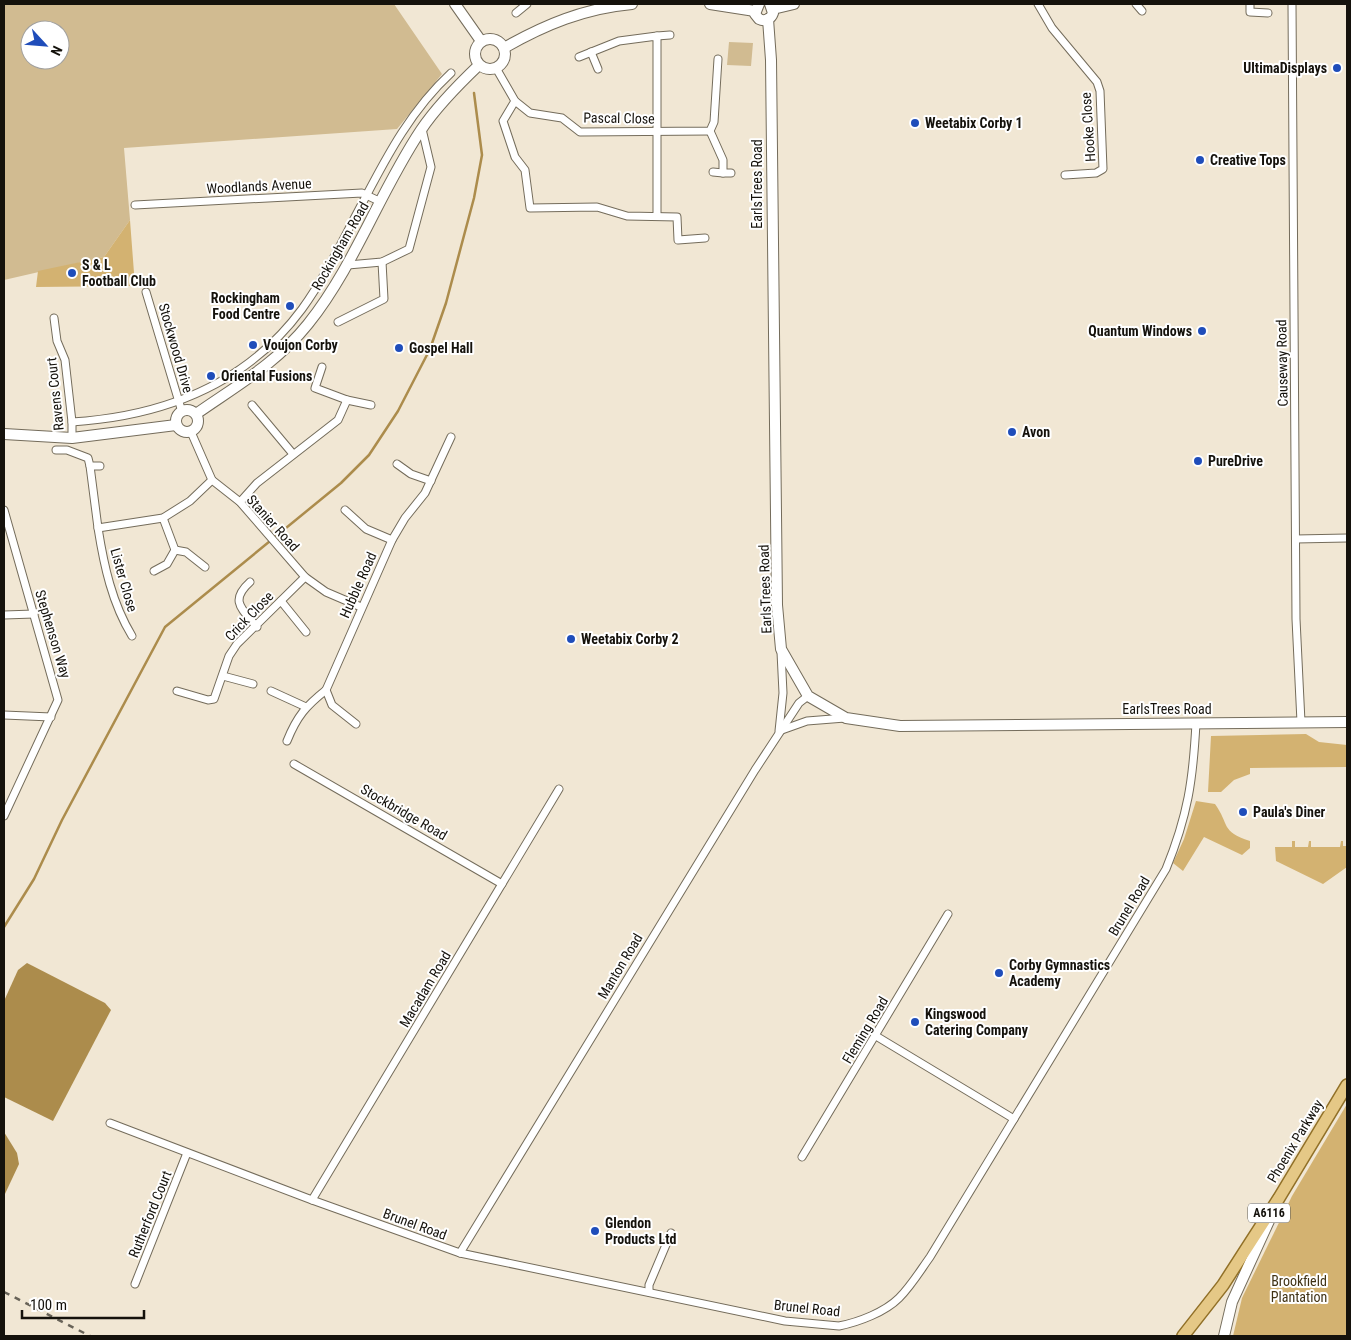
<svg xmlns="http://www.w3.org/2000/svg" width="1351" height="1340" viewBox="0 0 1351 1340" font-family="'Roboto Condensed',sans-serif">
	<rect width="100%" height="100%" fill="#f1e7d4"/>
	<g fill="#d1bb91" fill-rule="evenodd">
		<path d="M4,4H394L442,74L397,129L124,148L130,220L104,257L4,280ZM30,30H60V60H30Z"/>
		<polygon points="729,42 753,43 751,66 727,65"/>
	</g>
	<g fill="#d3b271">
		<polygon points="130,220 135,286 36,287 38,271 104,257"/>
		<polygon points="1306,734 1319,742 1347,745 1347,767 1250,768 1250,774 1234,780 1221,792 1208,792 1211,736"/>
		<path d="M1196,801L1215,804C1230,825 1220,831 1250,841V848L1242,855L1204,837L1183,871L1173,863L1184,839Z"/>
		<polygon points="1292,841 1295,841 1295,847 1308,847 1309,841 1311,841 1311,847 1340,847 1341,841 1343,841 1343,846 1347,846 1347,867 1323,884 1276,861 1275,847 1292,847"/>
		<polygon points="1347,1104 1347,1336 1233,1336 1242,1298 1292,1196"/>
	</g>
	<g fill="#ac8c4c">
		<polygon points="27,963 105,1003 111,1010 53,1121 4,1097 4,1001 18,970"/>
		<polygon points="4,1132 17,1153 19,1164 4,1196"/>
	</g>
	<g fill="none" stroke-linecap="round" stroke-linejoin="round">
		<polyline stroke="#ac8c4c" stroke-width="2.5" points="4,927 34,879 62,820 165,627 341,483 369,455 398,411 430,349 446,303 474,198 482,155 474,93"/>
		<g stroke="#746c5b" stroke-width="9">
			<g id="street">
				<polyline points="1038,4 1052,28 1097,82 1100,91 1103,169 1096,173 1065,175"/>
				<polyline points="1136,4 1142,11"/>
				<polyline points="1250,4 1250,12 1268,13"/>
				<polyline points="1292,4 1296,619 1301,722"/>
				<polyline points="516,13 527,4"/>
				<polyline points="657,36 670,35"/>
				<polyline points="591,52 598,69"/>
				<polyline points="579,57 619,41 657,36 657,216"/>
				<polyline points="496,68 515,101 530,113 562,118 580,132 710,131 714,122 718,59"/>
				<polyline points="515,101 503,121 515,157 525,170 530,208 597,207 627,216 677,217 678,240 705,238"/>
				<polyline points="710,131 723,160 723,173 731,173"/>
				<polyline points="713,172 723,173"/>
				<polyline points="135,205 362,193 381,202"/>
				<polyline points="348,265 382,262 409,249 431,167 422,129"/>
				<polyline points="146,292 182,412"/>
				<polyline points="54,318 57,341 65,360 72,422 72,438"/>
				<polyline points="338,322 384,299 382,262"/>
				<polyline points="322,367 315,388 347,400 371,405"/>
				<polyline points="252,405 293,454"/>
				<path d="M72,422C164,416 246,385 302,309C326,276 344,237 364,200C388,154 412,109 451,73"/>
				<polyline points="191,432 212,480 240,502 305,577 326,592 361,607"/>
				<polyline points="56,450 67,450 88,458 90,466 100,466"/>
				<polyline points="397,464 411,474 431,481"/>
				<polyline points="90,466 98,528 163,518 190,501 212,480"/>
				<polyline points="240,502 257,483 338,420 347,400"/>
				<polyline points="4,510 58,700 4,816"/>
				<polyline points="345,510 366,529 392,540"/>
				<polyline points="163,518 175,550"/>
				<path d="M98,528C104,566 112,603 132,636"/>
				<polyline points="1296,539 1347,538"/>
				<polyline points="175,550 186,552 205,567"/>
				<polyline points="154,571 167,564 175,550"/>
				<path d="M250,582C229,601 242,609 257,627"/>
				<polyline points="281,601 306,632"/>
				<polyline points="4,615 34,614"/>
				<polyline points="781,652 783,693 779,731 807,721 845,718"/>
				<polyline points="223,676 253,684"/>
				<polyline points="326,690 332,705 356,724"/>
				<polyline points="177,691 208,700 214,699 229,656 237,644 305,577"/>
				<polyline points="271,691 306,707"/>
				<polyline points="4,715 51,717"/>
				<path d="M287,741C297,716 306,706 326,690L392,540L405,518L425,493L451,437"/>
				<polyline points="294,764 502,884"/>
				<polyline points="876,1036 1014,1119"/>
				<path d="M110,1123L312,1200L460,1253L785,1321L839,1326C859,1322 885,1312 899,1298C911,1286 920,1271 930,1257L1166,869C1188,815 1193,780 1196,723"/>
				<polyline points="802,1157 948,914"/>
				<polyline points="312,1200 559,789"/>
				<polyline points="460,1253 755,770 799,703 808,696"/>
				<polyline points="135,1284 187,1153"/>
				<polyline points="649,1292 649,1285 671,1233"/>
			</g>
		</g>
		<g stroke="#746c5b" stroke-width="12">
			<g id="secondary">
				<polyline points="455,4 481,41"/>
				<polyline points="710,4 755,11"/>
				<path d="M759,4L755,14L759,19C765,22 771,19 773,13L770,4"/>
				<polyline points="773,9 794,4"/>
				<polyline points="768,19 771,60 777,605 781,649 808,696 846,718 900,726 1347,722"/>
				<circle cx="490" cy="54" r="15"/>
				<path d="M504,48C544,25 585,8 632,4"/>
				<circle cx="187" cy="421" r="11"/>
				<path d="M196,414C236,386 277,363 308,324C355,265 379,193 421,130C437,106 458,85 479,65"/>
				<polyline points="4,434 72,438 176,425"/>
				<polyline points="1224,1336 1232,1302 1269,1221"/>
			</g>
		</g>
		<g stroke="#917027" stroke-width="14">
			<polyline id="primary" points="1183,1336 1223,1285 1279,1198 1347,1085"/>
		</g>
		<use href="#street" stroke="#fff" stroke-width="7"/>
		<use href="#secondary" stroke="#fff" stroke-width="10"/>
		<use href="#primary" stroke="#e5c886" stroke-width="11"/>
		<polyline stroke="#686358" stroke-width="2.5" stroke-dasharray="6 6" stroke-linecap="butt" points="4,1292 90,1336"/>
	</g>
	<g fill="#1f4dba" stroke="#fff" stroke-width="2">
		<circle cx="1337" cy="68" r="5"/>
		<circle cx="915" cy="123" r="5"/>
		<circle cx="1200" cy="160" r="5"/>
		<circle cx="72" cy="273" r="5"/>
		<circle cx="290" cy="306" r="5"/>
		<circle cx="1202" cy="331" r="5"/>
		<circle cx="253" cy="345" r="5"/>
		<circle cx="399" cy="348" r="5"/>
		<circle cx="211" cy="376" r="5"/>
		<circle cx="1012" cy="432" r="5"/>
		<circle cx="1198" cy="461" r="5"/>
		<circle cx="571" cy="639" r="5"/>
		<circle cx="1243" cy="812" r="5"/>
		<circle cx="999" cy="973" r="5"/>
		<circle cx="915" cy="1022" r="5"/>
		<circle cx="595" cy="1231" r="5"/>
	</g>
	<g text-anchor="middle" stroke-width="4" stroke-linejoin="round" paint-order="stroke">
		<rect fill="#fff" stroke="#5b5955" stroke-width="1" x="1248" y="1203.5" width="42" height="19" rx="4"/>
		<g font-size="12" font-weight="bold" fill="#15120c">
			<text x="1269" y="1217">A6116</text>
		</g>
		<g font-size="14" font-weight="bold" fill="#15120c" stroke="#fff" text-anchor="start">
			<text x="1327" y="73" text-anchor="end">UltimaDisplays</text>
			<text x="925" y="128">Weetabix Corby 1</text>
			<text x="1210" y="165">Creative Tops</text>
			<text x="82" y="270">S &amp; L<tspan x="82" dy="16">Football Club</tspan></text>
			<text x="280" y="303" text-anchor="end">Rockingham<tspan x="280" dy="16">Food Centre</tspan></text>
			<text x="1192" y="336" text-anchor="end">Quantum Windows</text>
			<text x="263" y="350">Voujon Corby</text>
			<text x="409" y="353">Gospel Hall</text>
			<text x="221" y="381">Oriental Fusions</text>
			<text x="1022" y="437">Avon</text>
			<text x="1208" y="466">PureDrive</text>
			<text x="581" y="644">Weetabix Corby 2</text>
			<text x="1253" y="817">Paula's Diner</text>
			<text x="1009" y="970">Corby Gymnastics<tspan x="1009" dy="16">Academy</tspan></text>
			<text x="925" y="1019">Kingswood<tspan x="925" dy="16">Catering Company</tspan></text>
			<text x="605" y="1228">Glendon<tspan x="605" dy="16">Products Ltd</tspan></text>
		</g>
		<g font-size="14" fill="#15120c" stroke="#fff">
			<text transform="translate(619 118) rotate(1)" y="5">Pascal Close</text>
			<text transform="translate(1088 127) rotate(-94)" y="5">Hooke Close</text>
			<text transform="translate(757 184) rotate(-90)" y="5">EarlsTrees Road</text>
			<text transform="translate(259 186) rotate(-3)" y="5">Woodlands Avenue</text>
			<text transform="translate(340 246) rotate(-60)" y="5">Rockingham Road</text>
			<text transform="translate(176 348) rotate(74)" y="5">Stockwood Drive</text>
			<text transform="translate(1282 363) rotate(-91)" y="5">Causeway Road</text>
			<text transform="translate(55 394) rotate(-96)" y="5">Ravens Court</text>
			<text transform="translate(273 523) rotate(48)" y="5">Stanier Road</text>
			<text transform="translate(124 580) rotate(74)" y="5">Lister Close</text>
			<text transform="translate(358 585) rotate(-66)" y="5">Hubble Road</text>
			<text transform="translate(765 589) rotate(-92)" y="5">EarlsTrees Road</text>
			<text transform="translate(249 616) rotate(-46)" y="5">Crick Close</text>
			<text transform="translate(53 634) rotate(73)" y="5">Stephenson Way</text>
			<text x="1167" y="714">EarlsTrees Road</text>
			<text transform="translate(404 812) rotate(30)" y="5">Stockbridge Road</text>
			<text transform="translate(1129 906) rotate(-59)" y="5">Brunel Road</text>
			<text transform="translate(620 966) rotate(-59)" y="5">Manton Road</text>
			<text transform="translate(425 989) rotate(-59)" y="5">Macadam Road</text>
			<text transform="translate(865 1030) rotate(-59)" y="5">Fleming Road</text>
			<text transform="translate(1295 1141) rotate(-59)" y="5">Phoenix Parkway</text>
			<text transform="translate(150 1214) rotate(-68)" y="5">Rutherford Court</text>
			<text transform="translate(415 1224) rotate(20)" y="5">Brunel Road</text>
			<text transform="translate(807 1308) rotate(6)" y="5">Brunel Road</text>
		</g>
		<g font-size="14" fill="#403215" stroke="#fff">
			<text x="1299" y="1286">Brookfield<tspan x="1299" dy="16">Plantation</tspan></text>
		</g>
	</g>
	<rect width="1351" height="1340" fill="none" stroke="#15120c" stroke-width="10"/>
	<g transform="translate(45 45) rotate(116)"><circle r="24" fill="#ffffff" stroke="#a1a09e"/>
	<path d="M0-4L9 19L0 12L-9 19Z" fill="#1f4dba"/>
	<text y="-8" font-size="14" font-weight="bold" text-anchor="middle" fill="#15120c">N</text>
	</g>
	<path d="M22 1310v8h122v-8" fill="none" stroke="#15120c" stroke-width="2.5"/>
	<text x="30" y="1310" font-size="15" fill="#15120c" stroke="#ffffff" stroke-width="4" paint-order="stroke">100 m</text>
</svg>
